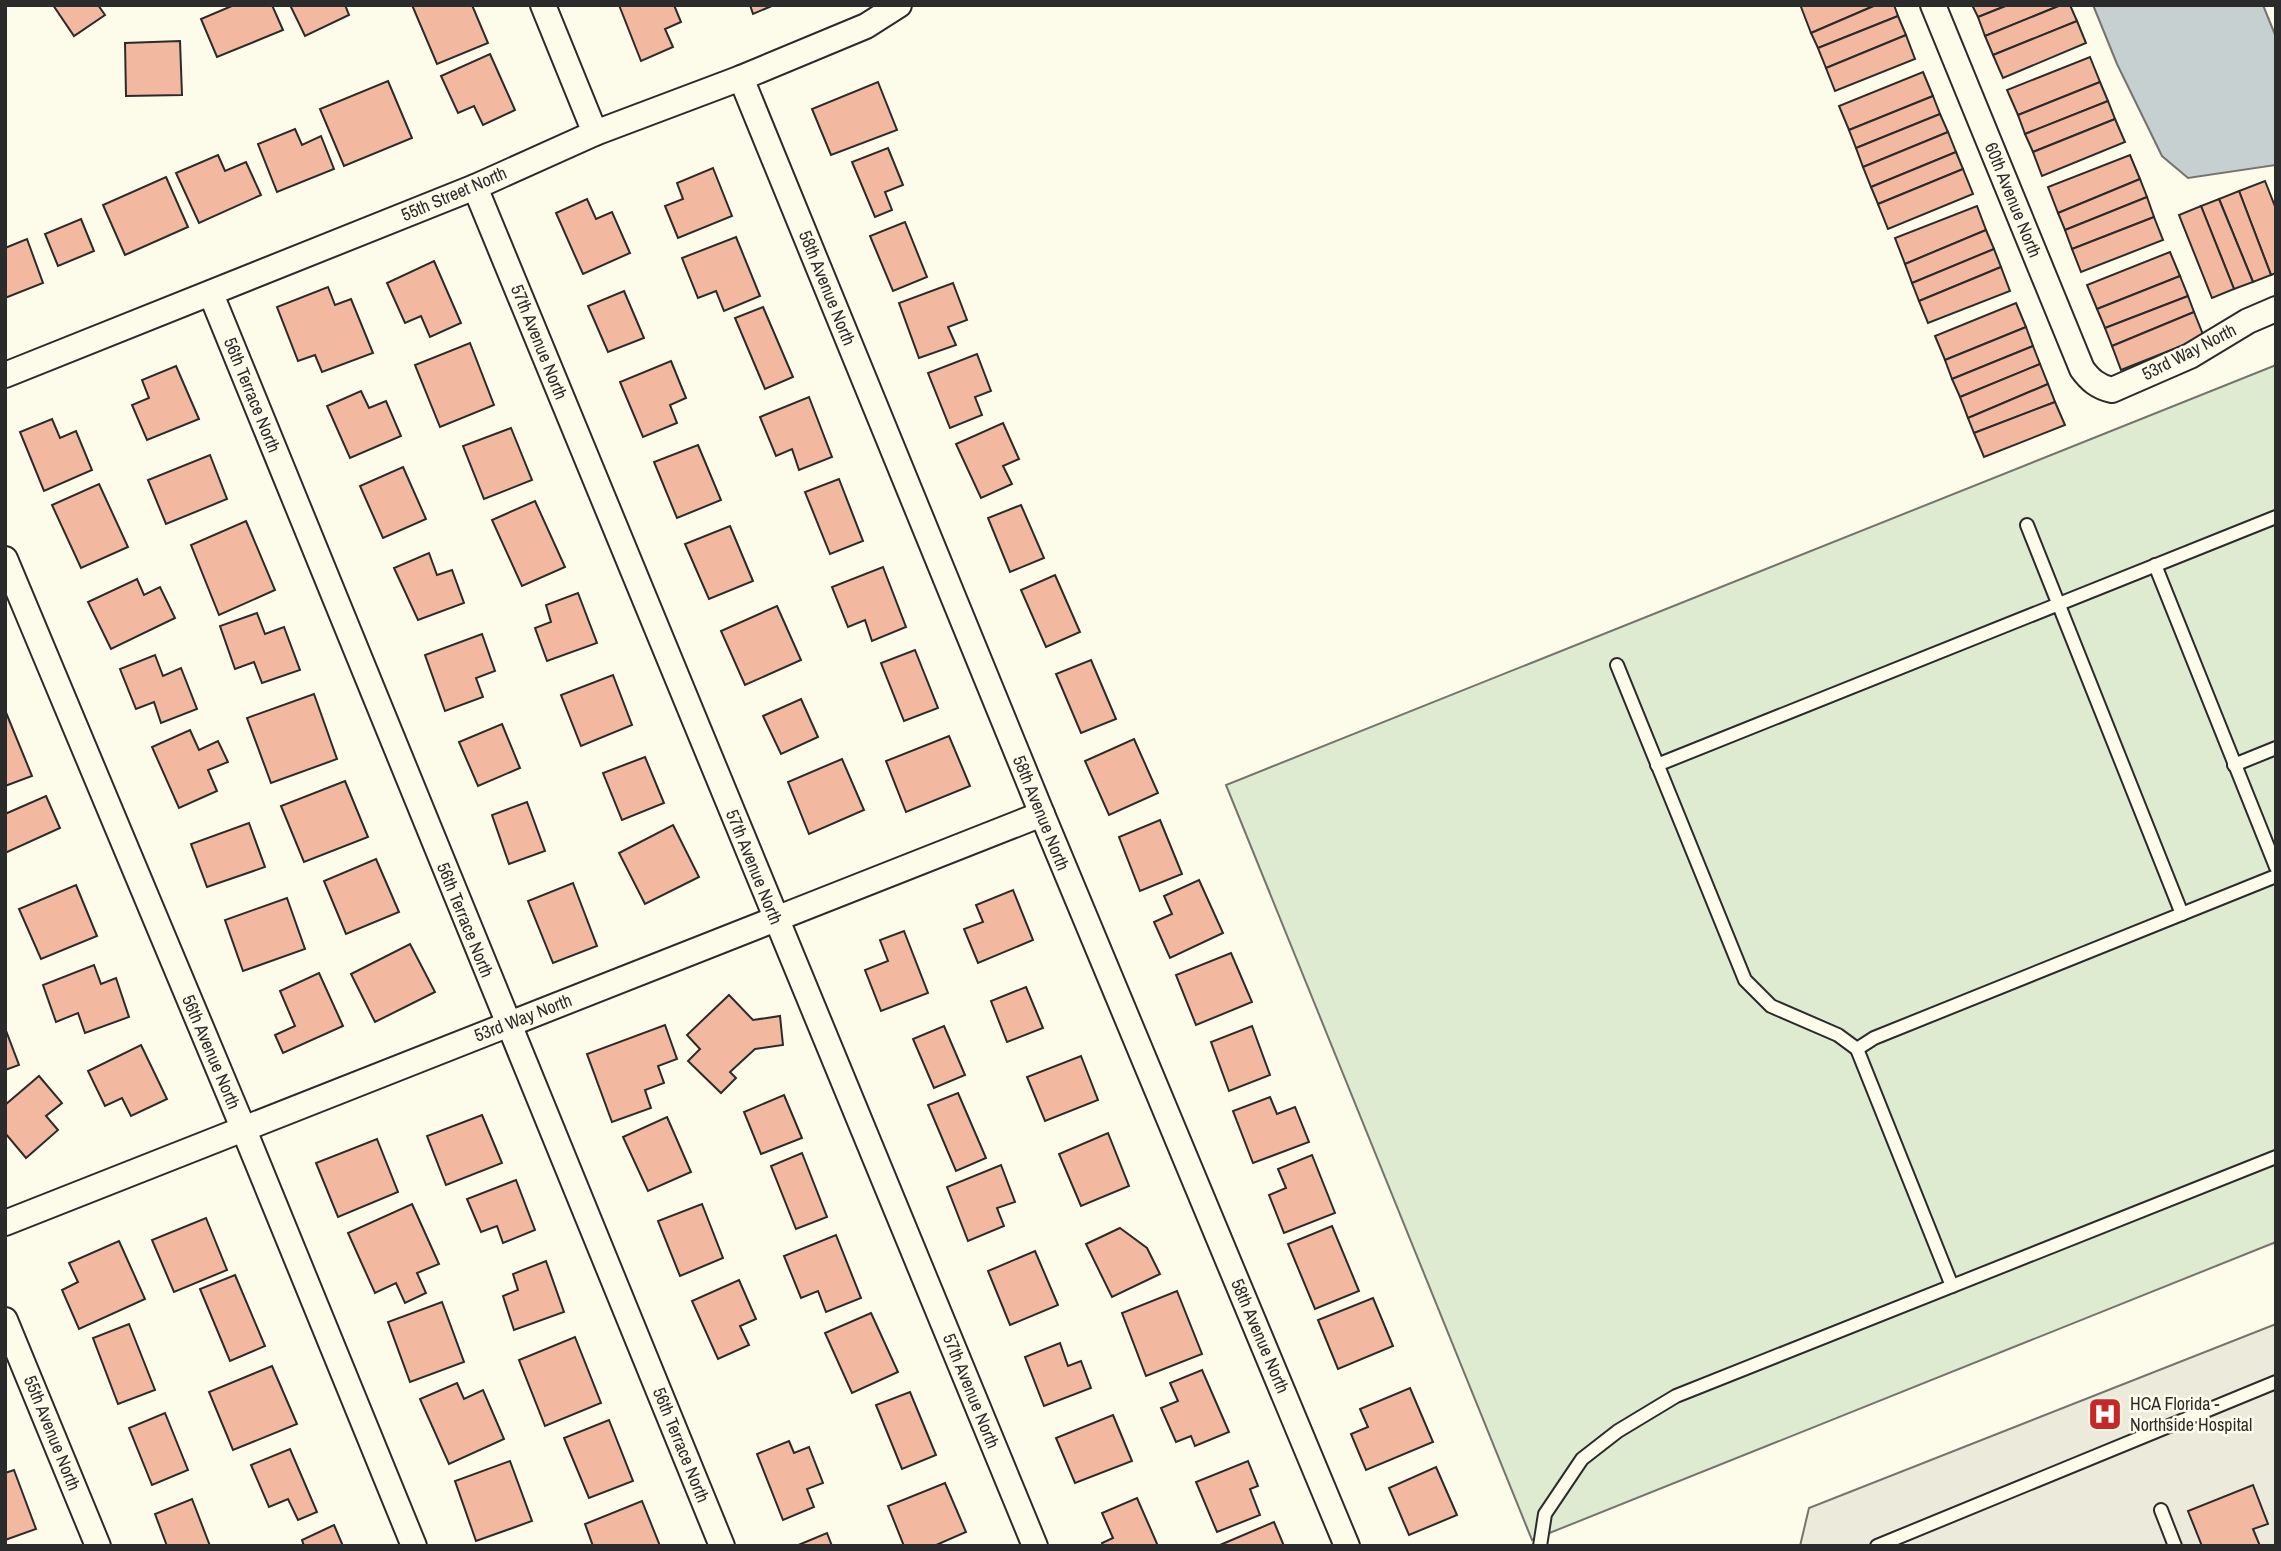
<svg xmlns="http://www.w3.org/2000/svg" width="2281" height="1551" viewBox="0 0 2281 1551" font-family="'Archivo Narrow',sans-serif">
	<rect width="100%" height="100%" fill="#fdfbea"/>
	<polygon fill="#deebd1" stroke="#74746e" stroke-width="2" points="2276,365 2276,1242 1532,1540 1226,785"/>
	<polygon fill="#eceadb" stroke="#74746e" stroke-width="2" points="2276,1324 2276,1546 1800,1546 1809,1508"/>
	<polygon fill="#c7d0d0" stroke="#74746e" stroke-width="2" points="2093,5 2263,5 2276,37 2276,165 2188,178 2162,156 2117,64"/>
	<g fill="#f2b8a0" stroke="#2b2b2b" stroke-width="2">
		<polygon points="53,5 98,5 105,15 74,36"/>
		<polygon points="234,5 272,5 283,30 217,57 201,19"/>
		<polygon points="290,5 345,5 349,15 305,36"/>
		<polygon points="412,5 472,5 488,43 437,64"/>
		<polygon points="619,5 674,5 681,22 665,29 673,47 641,61"/>
		<polygon points="750,5 774,5 753,14"/>
		<polygon points="1804,5 1876,5 1811,33 1801,7"/>
		<polygon points="1876,5 1894,5 1898,16 1818,48 1811,33"/>
		<polygon points="1972,5 2008,5 1978,17"/>
		<polygon points="2008,5 2061,5 1985,36 1978,17"/>
		<polygon points="2061,5 2070,5 2077,21 1993,55 1985,36"/>
		<polygon points="1898,16 1906,35 1826,68 1818,48"/>
		<polygon points="2077,21 2086,43 2003,78 1993,55"/>
		<polygon points="1906,35 1915,59 1835,91 1826,68"/>
		<polygon points="180,41 182,95 126,96 125,43"/>
		<polygon points="490,54 515,110 483,125 474,106 458,113 441,76"/>
		<polygon points="2090,57 2100,82 2018,115 2007,90"/>
		<polygon points="1923,72 1933,96 1849,130 1839,106"/>
		<polygon points="388,81 412,138 344,166 320,109"/>
		<polygon points="878,82 897,130 831,155 812,109"/>
		<polygon points="2100,82 2108,101 2025,134 2018,115"/>
		<polygon points="1933,96 1940,114 1856,148 1849,130"/>
		<polygon points="2108,101 2115,119 2033,152 2025,134"/>
		<polygon points="1940,114 1948,132 1863,167 1856,148"/>
		<polygon points="2115,119 2125,142 2042,176 2033,152"/>
		<polygon points="295,129 302,145 321,136 334,169 277,192 258,144"/>
		<polygon points="1948,132 1956,152 1871,187 1863,167"/>
		<polygon points="888,148 903,185 885,192 892,210 875,217 852,162"/>
		<polygon points="1956,152 1963,169 1878,204 1871,187"/>
		<polygon points="218,155 225,171 246,162 261,195 199,223 176,173"/>
		<polygon points="2130,155 2140,179 2058,213 2048,187"/>
		<polygon points="713,168 732,216 678,238 665,206 683,199 677,183"/>
		<polygon points="1963,169 1973,194 1888,229 1878,204"/>
		<polygon points="166,177 188,227 125,255 103,205"/>
		<polygon points="2140,179 2147,197 2065,230 2058,213"/>
		<polygon points="2265,181 2276,209 2276,273 2271,275 2239,191"/>
		<polygon points="2239,191 2271,275 2253,282 2219,199"/>
		<polygon points="2147,197 2154,217 2072,249 2065,230"/>
		<polygon points="587,199 596,219 612,212 630,253 583,274 556,213"/>
		<polygon points="2219,199 2253,282 2234,289 2201,206"/>
		<polygon points="1977,206 1986,230 1905,264 1895,238"/>
		<polygon points="2201,206 2234,289 2212,298 2179,215"/>
		<polygon points="2154,217 2163,240 2081,272 2072,249"/>
		<polygon points="81,219 94,251 58,266 45,234"/>
		<polygon points="905,222 927,277 893,291 870,236"/>
		<polygon points="1986,230 1994,249 1912,283 1905,264"/>
		<polygon points="736,237 760,296 724,311 716,291 698,298 682,258"/>
		<polygon points="27,239 43,283 5,298 5,248"/>
		<polygon points="1994,249 2001,267 1919,301 1912,283"/>
		<polygon points="2170,252 2180,276 2097,309 2087,285"/>
		<polygon points="434,261 461,323 430,337 421,316 405,323 387,283"/>
		<polygon points="2001,267 2010,291 1928,323 1919,301"/>
		<polygon points="2180,276 2188,296 2105,328 2097,309"/>
		<polygon points="953,283 967,320 948,327 956,345 919,358 899,303"/>
		<polygon points="328,287 335,305 351,299 373,353 322,372 315,355 298,361 277,307"/>
		<polygon points="624,291 644,338 608,352 588,306"/>
		<polygon points="2188,296 2194,312 2112,346 2105,328"/>
		<polygon points="2016,303 2026,327 1945,360 1935,336"/>
		<polygon points="763,307 793,377 765,389 735,318"/>
		<polygon points="2194,312 2204,337 2121,370 2112,346"/>
		<polygon points="2026,327 2033,346 1952,379 1945,360"/>
		<polygon points="470,343 494,405 440,427 415,365"/>
		<polygon points="2033,346 2040,364 1960,397 1952,379"/>
		<polygon points="977,354 991,391 975,397 982,415 950,428 928,373"/>
		<polygon points="671,361 686,398 670,405 677,423 643,437 620,382"/>
		<polygon points="2040,364 2048,384 1968,418 1960,397"/>
		<polygon points="176,366 199,419 147,440 132,405 149,398 142,380"/>
		<polygon points="2048,384 2055,402 1974,433 1968,418"/>
		<polygon points="361,391 369,408 386,401 401,436 350,458 327,406"/>
		<polygon points="809,397 832,457 799,470 792,449 776,456 760,417"/>
		<polygon points="2055,402 2065,425 1984,457 1974,433"/>
		<polygon points="52,419 60,438 76,431 92,470 44,491 20,432"/>
		<polygon points="1003,423 1019,459 1003,466 1012,484 981,498 956,444"/>
		<polygon points="511,428 532,480 484,499 463,446"/>
		<polygon points="698,445 721,500 677,518 654,462"/>
		<polygon points="210,455 227,499 166,524 148,480"/>
		<polygon points="403,467 426,519 383,538 360,486"/>
		<polygon points="839,479 863,541 830,554 805,492"/>
		<polygon points="99,484 128,547 81,568 52,505"/>
		<polygon points="535,501 565,567 522,586 492,520"/>
		<polygon points="1021,505 1044,558 1010,572 988,518"/>
		<polygon points="246,521 275,590 219,615 191,545"/>
		<polygon points="730,526 753,581 709,599 685,544"/>
		<polygon points="429,553 437,575 452,570 464,603 418,620 394,568"/>
		<polygon points="883,567 906,627 872,641 865,620 848,627 832,587"/>
		<polygon points="1055,575 1080,632 1046,647 1021,590"/>
		<polygon points="137,579 144,595 160,587 175,618 111,649 88,602"/>
		<polygon points="578,593 597,643 547,661 535,628 551,622 546,605"/>
		<polygon points="777,606 801,660 745,685 721,631"/>
		<polygon points="257,613 265,634 284,627 300,670 262,683 254,662 235,669 220,626"/>
		<polygon points="482,634 495,671 476,678 483,697 445,711 425,655"/>
		<polygon points="915,650 938,708 904,721 881,663"/>
		<polygon points="155,655 163,676 181,668 197,709 161,723 154,702 136,709 120,669"/>
		<polygon points="1091,660 1116,719 1081,733 1056,674"/>
		<polygon points="613,675 632,725 581,746 561,695"/>
		<polygon points="314,694 337,759 271,783 247,718"/>
		<polygon points="801,699 818,737 781,754 763,716"/>
		<polygon points="5,710 32,776 5,786"/>
		<polygon points="502,724 520,768 478,786 459,742"/>
		<polygon points="190,730 199,750 218,741 228,762 208,770 217,791 179,808 152,747"/>
		<polygon points="949,736 970,786 906,812 886,761"/>
		<polygon points="1134,739 1158,793 1109,815 1085,761"/>
		<polygon points="645,757 664,803 622,820 603,773"/>
		<polygon points="842,759 864,810 809,834 788,782"/>
		<polygon points="345,781 368,837 304,862 281,806"/>
		<polygon points="46,796 60,828 5,853 5,814"/>
		<polygon points="527,802 545,851 509,864 492,815"/>
		<polygon points="1160,820 1182,874 1140,891 1119,837"/>
		<polygon points="249,823 265,867 207,887 191,844"/>
		<polygon points="673,825 699,877 645,904 619,853"/>
		<polygon points="376,859 399,912 346,934 324,881"/>
		<polygon points="1199,880 1223,933 1170,958 1154,922 1172,914 1164,896"/>
		<polygon points="573,883 597,946 553,963 528,901"/>
		<polygon points="76,885 97,936 41,959 19,909"/>
		<polygon points="1013,890 1033,940 978,963 964,929 983,922 976,905"/>
		<polygon points="287,898 305,949 243,971 225,920"/>
		<polygon points="904,931 928,993 881,1011 865,970 888,961 880,940"/>
		<polygon points="410,944 435,992 375,1022 351,974"/>
		<polygon points="1231,953 1252,1002 1196,1025 1176,975"/>
		<polygon points="94,965 101,984 116,978 129,1017 85,1033 78,1013 56,1022 43,985"/>
		<polygon points="319,973 343,1026 283,1053 275,1035 295,1026 280,991"/>
		<polygon points="1026,987 1043,1028 1007,1042 991,1001"/>
		<polygon points="729,995 753,1020 780,1016 783,1045 755,1049 730,1072 736,1078 721,1093 688,1061 700,1049 687,1035"/>
		<polygon points="665,1025 677,1059 658,1066 664,1083 645,1090 651,1108 612,1122 587,1054"/>
		<polygon points="944,1026 965,1075 934,1088 913,1039"/>
		<polygon points="1252,1026 1270,1075 1229,1091 1211,1042"/>
		<polygon points="5,1028 19,1065 5,1070"/>
		<polygon points="141,1045 167,1099 131,1116 122,1098 105,1106 88,1071"/>
		<polygon points="1081,1056 1098,1100 1045,1121 1027,1077"/>
		<polygon points="39,1076 62,1103 46,1116 58,1130 26,1158 5,1133 5,1105"/>
		<polygon points="958,1093 986,1158 956,1171 928,1105"/>
		<polygon points="784,1095 802,1138 761,1154 744,1112"/>
		<polygon points="1270,1097 1277,1114 1295,1107 1309,1142 1253,1163 1233,1111"/>
		<polygon points="482,1115 502,1163 446,1185 427,1136"/>
		<polygon points="667,1117 691,1172 648,1191 623,1137"/>
		<polygon points="1108,1133 1129,1186 1081,1206 1059,1154"/>
		<polygon points="377,1139 398,1192 338,1217 316,1163"/>
		<polygon points="802,1153 827,1217 796,1229 771,1166"/>
		<polygon points="1312,1155 1335,1213 1284,1233 1269,1195 1286,1188 1278,1169"/>
		<polygon points="1001,1165 1015,1202 997,1208 1004,1226 968,1241 947,1187"/>
		<polygon points="516,1180 535,1230 503,1243 497,1226 481,1232 467,1199"/>
		<polygon points="412,1204 439,1264 417,1273 426,1293 405,1303 396,1283 375,1293 348,1233"/>
		<polygon points="702,1204 723,1258 680,1276 658,1221"/>
		<polygon points="206,1218 227,1270 174,1292 152,1240"/>
		<polygon points="1332,1226 1359,1291 1315,1309 1288,1244"/>
		<polygon points="1120,1228 1147,1248 1160,1274 1112,1297 1086,1244"/>
		<polygon points="836,1235 861,1298 826,1312 818,1291 801,1298 784,1256"/>
		<polygon points="119,1241 145,1299 79,1329 62,1290 78,1282 69,1263"/>
		<polygon points="1035,1251 1058,1305 1010,1325 988,1271"/>
		<polygon points="546,1261 564,1312 514,1330 503,1296 518,1290 513,1274"/>
		<polygon points="235,1275 265,1346 230,1361 200,1289"/>
		<polygon points="739,1280 756,1319 740,1326 749,1345 718,1359 692,1301"/>
		<polygon points="1177,1291 1202,1354 1146,1376 1122,1313"/>
		<polygon points="1373,1298 1393,1346 1338,1369 1318,1320"/>
		<polygon points="442,1302 464,1362 410,1382 388,1322"/>
		<polygon points="871,1313 898,1372 852,1393 825,1333"/>
		<polygon points="129,1324 155,1390 118,1404 93,1338"/>
		<polygon points="575,1337 601,1403 545,1426 519,1360"/>
		<polygon points="1060,1343 1068,1366 1081,1361 1091,1388 1044,1406 1025,1357"/>
		<polygon points="272,1366 297,1424 233,1450 209,1392"/>
		<polygon points="1202,1370 1229,1432 1195,1446 1191,1436 1176,1442 1161,1408 1178,1401 1170,1383"/>
		<polygon points="457,1383 464,1399 483,1390 504,1439 449,1464 420,1399"/>
		<polygon points="1410,1388 1433,1442 1366,1470 1351,1434 1368,1427 1360,1409"/>
		<polygon points="910,1392 936,1455 902,1469 876,1405"/>
		<polygon points="165,1413 188,1470 152,1485 129,1428"/>
		<polygon points="1113,1415 1132,1461 1075,1483 1056,1438"/>
		<polygon points="609,1420 633,1481 589,1498 564,1438"/>
		<polygon points="789,1441 794,1453 809,1447 823,1483 807,1489 814,1507 783,1520 757,1454"/>
		<polygon points="290,1449 317,1512 298,1520 288,1499 269,1507 251,1465"/>
		<polygon points="510,1461 532,1521 476,1541 455,1481"/>
		<polygon points="1248,1461 1258,1486 1250,1489 1260,1515 1217,1532 1196,1482"/>
		<polygon points="1436,1467 1457,1515 1409,1535 1389,1488"/>
		<polygon points="14,1470 36,1529 5,1540 5,1473"/>
		<polygon points="945,1483 966,1532 934,1546 904,1546 888,1506"/>
		<polygon points="2253,1485 2268,1524 2253,1529 2260,1546 2202,1546 2188,1511"/>
		<polygon points="1137,1498 1158,1546 1103,1546 1102,1543 1113,1538 1102,1513"/>
		<polygon points="192,1499 210,1546 167,1546 155,1514"/>
		<polygon points="642,1501 660,1546 593,1546 585,1524"/>
		<polygon points="1274,1522 1284,1546 1220,1545"/>
		<polygon points="334,1525 343,1546 304,1546 302,1540"/>
		<polygon points="827,1533 832,1546 796,1546"/>
	</g>
	<g fill="none" stroke-linecap="round" stroke-linejoin="round">
		<g stroke="#2b2b2b" stroke-width="16">
			<g id="service">
				<polyline points="2027,525 2182,914"/>
				<polyline points="2155,565 2276,867"/>
				<polyline points="1617,665 1745,980 1771,1006 1838,1035 1857,1049 1952,1286"/>
				<polyline points="1657,765 2276,517"/>
				<polyline points="2234,765 2276,748"/>
				<polyline points="1857,1049 1874,1038 2276,876"/>
				<polyline points="2161,1510 2175,1546"/>
				<polyline points="1540,1546 1545,1514 1582,1459 1618,1431 1676,1396 2276,1157"/>
				<polyline points="1877,1546 2276,1382"/>
			</g>
		</g>
		<g stroke="#2b2b2b" stroke-width="28">
			<g id="minor">
				<polyline points="543,5 595,133"/>
				<path d="M1933,5L2082,369C2090,380 2098,387 2112,390L2190,356L2248,321L2276,309"/>
				<polyline points="741,78 1042,814 1347,1546"/>
				<polyline points="475,187 1035,1546"/>
				<polyline points="211,294 722,1546"/>
				<polyline points="5,375 475,187 595,133 741,78 866,26 899,5"/>
				<polyline points="5,559 244,1130 414,1546"/>
				<polyline points="5,1223 1042,814"/>
				<polyline points="5,1320 98,1546"/>
			</g>
		</g>
		<use href="#service" stroke="#fdfbea" stroke-width="12"/>
		<use href="#minor" stroke="#fdfbea" stroke-width="24"/>
	</g>
	<defs>
		<g id="hospital-square" transform="scale(1.75)"><rect x="-9" y="-9" width="18" height="18" rx="4" fill="#c62828" stroke="#fdfbea"/><path d="M-5-5h3v3.5h4V-5h3V5h-3V1.5h-4V5h-3Z" fill="#fff"/></g>
	</defs>
	<g fill-rule="evenodd">
		<use href="#hospital-square" x="2105" y="1414"/>
	</g>
	<g text-anchor="middle" stroke-width="5" stroke-linejoin="round" paint-order="stroke">
		<g font-size="18" fill="#2b2b2b" stroke="#fdfbea">
			<text transform="translate(454 194) rotate(-23)" y="6">55th Street North</text>
			<text transform="translate(2013 200) rotate(68)" y="6">60th Avenue North</text>
			<text transform="translate(827 288) rotate(68)" y="6">58th Avenue North</text>
			<text transform="translate(539 342) rotate(68)" y="6">57th Avenue North</text>
			<text transform="translate(2189 352) rotate(-27)" y="6">53rd Way North</text>
			<text transform="translate(252 395) rotate(68)" y="6">56th Terrace North</text>
			<text transform="translate(1041 813) rotate(68)" y="6">58th Avenue North</text>
			<text transform="translate(754 867) rotate(68)" y="6">57th Avenue North</text>
			<text transform="translate(465 920) rotate(68)" y="6">56th Terrace North</text>
			<text transform="translate(523 1018) rotate(-21)" y="6">53rd Way North</text>
			<text transform="translate(211 1052) rotate(67)" y="6">56th Avenue North</text>
			<text transform="translate(1260 1336) rotate(67)" y="6">58th Avenue North</text>
			<text transform="translate(971 1391) rotate(68)" y="6">57th Avenue North</text>
			<text transform="translate(52 1433) rotate(68)" y="6">55th Avenue North</text>
			<text transform="translate(681 1445) rotate(68)" y="6">56th Terrace North</text>
		</g>
		<g font-size="18" fill="#2b2b2b" stroke="#fdfbea" text-anchor="start">
			<text x="2130" y="1410">HCA Florida -<tspan x="2130" dy="21">Northside Hospital</tspan></text>
		</g>
	</g>
	<rect width="2281" height="1551" fill="none" stroke="#2b2b2b" stroke-width="14"/>
</svg>
